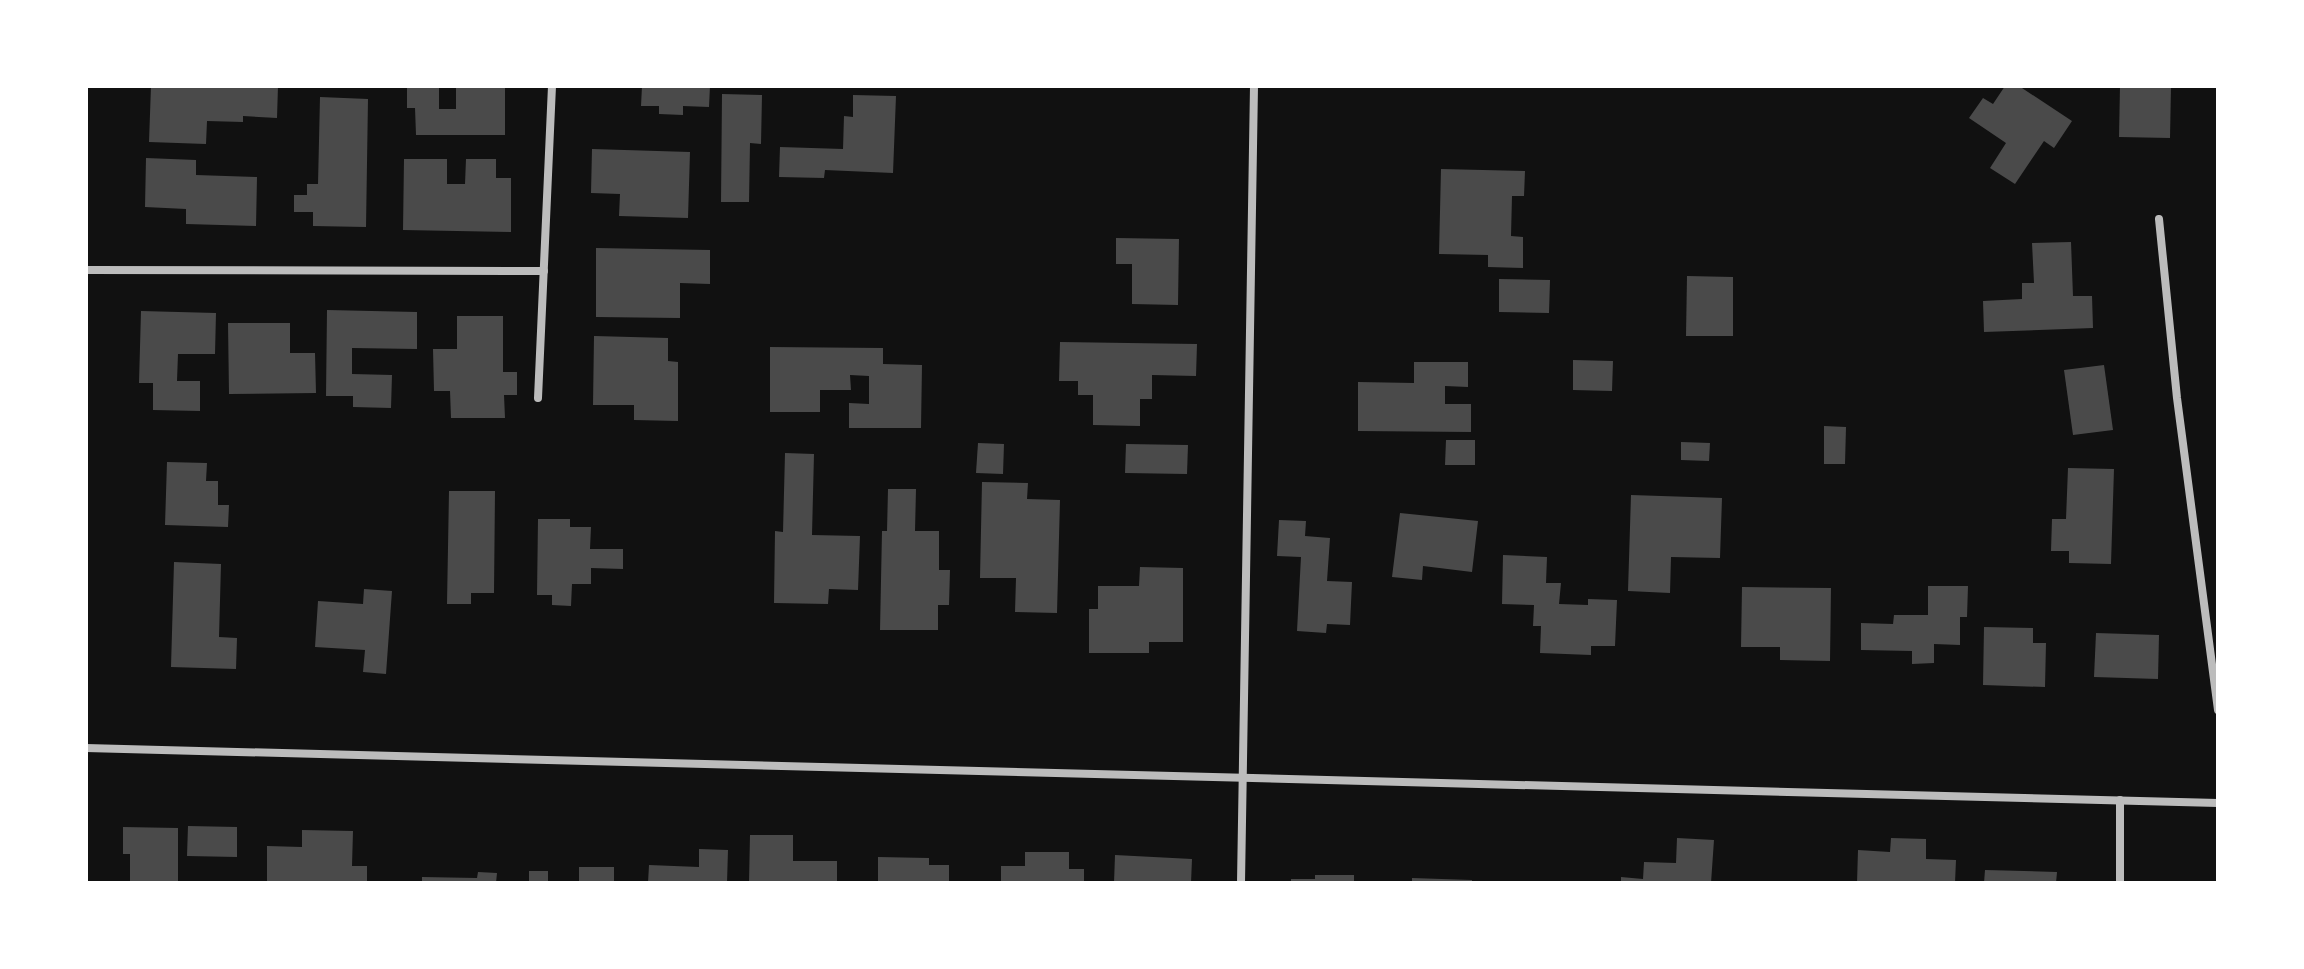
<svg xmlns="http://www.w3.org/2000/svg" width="2304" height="969" viewBox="0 0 2304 969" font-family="'IBM Plex Serif',serif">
	<rect width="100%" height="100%" fill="#111"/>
	<g fill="#4a4a4a">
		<polygon points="151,86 278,86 277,118 243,116 243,122 207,121 206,144 149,142"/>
		<polygon points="407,86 439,86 439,109 456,109 456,86 505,86 505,135 416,135 415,108 407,108"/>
		<polygon points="642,86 710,86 709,107 683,106 683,115 659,114 659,106 641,106"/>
		<polygon points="2005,86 2019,86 2072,121 2054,148 2044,141 2015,184 1990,168 2006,143 1969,118 1983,98 1993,104"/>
		<polygon points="2120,86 2171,86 2170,138 2119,137"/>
		<polygon points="722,94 762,95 761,144 750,143 749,202 721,202"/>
		<polygon points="853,95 896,96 893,173 825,170 824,178 779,177 780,147 843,149 844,116 853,117"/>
		<polygon points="320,97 368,99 366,227 313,226 313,212 294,212 294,195 307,195 307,184 318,184"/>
		<polygon points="592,149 690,152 688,218 619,216 620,194 591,193"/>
		<polygon points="146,158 196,160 196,175 257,177 256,226 186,224 186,209 145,207"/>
		<polygon points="404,159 447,159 447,184 465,184 466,159 496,159 496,178 511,178 511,232 403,230"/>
		<polygon points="1441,169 1525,171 1524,196 1512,196 1511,236 1523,237 1523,268 1488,267 1488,255 1439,254"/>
		<polygon points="1116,238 1179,239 1178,305 1132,304 1132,264 1116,264"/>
		<polygon points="2071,242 2073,296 2092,296 2093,328 1984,332 1983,301 2022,299 2022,283 2034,283 2032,243"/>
		<polygon points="596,248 710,250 710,284 680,283 680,318 596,317"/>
		<polygon points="1687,276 1733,277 1733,336 1686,336"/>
		<polygon points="1499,279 1550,280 1549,313 1499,312"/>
		<polygon points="327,310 417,312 417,349 352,348 352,374 392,375 391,408 353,407 353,396 326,396"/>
		<polygon points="141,311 216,313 215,354 178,354 177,381 200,381 200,411 153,410 153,383 139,383"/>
		<polygon points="457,316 503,316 503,372 517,372 517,395 504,395 505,418 451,418 450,391 434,391 433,349 457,349"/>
		<polygon points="228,323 290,323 290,353 315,353 316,393 229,394"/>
		<polygon points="594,336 668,338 668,361 678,362 678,421 634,420 634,405 593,405"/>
		<polygon points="1060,342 1197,344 1196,376 1152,375 1152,399 1140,399 1140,426 1093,425 1093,395 1078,395 1078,381 1059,381"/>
		<polygon points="770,347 883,348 883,364 922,365 921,428 849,428 849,403 869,404 869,376 850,375 851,390 820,390 820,412 770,412"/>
		<polygon points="1573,360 1613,361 1612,391 1573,390"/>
		<polygon points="1414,362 1468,362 1468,387 1445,386 1445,404 1471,404 1471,432 1358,431 1358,382 1414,383"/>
		<polygon points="2104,365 2113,430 2073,435 2064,370"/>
		<polygon points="1824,426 1846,427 1845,464 1824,464"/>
		<polygon points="1446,440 1475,440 1475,465 1445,465"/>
		<polygon points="1681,442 1710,443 1709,461 1681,460"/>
		<polygon points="978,443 1004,444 1003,474 976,473"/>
		<polygon points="1126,444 1188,445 1187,474 1125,473"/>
		<polygon points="785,453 814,454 812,535 860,536 858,590 829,589 828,604 774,603 775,531 783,532"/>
		<polygon points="167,462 207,463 206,481 218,481 218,505 229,505 228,527 165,525"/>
		<polygon points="2068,468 2114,469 2111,564 2069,563 2069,551 2051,551 2052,519 2066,519"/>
		<polygon points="982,482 1028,483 1027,499 1060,500 1057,613 1015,612 1016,578 980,578"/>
		<polygon points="888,489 916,489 915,531 939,531 939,570 950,570 949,605 938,605 938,630 880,630 882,531 887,531"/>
		<polygon points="449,491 495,491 494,593 471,593 471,604 447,604"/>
		<polygon points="1631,495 1722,498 1720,558 1671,557 1670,593 1628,591"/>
		<polygon points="1400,513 1478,521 1472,572 1423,566 1422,580 1392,577"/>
		<polygon points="538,519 570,519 570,527 591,527 590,549 623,549 623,569 591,568 591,584 572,584 571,606 552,605 552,595 537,595"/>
		<polygon points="1279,520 1306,521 1305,536 1330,538 1327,581 1352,582 1350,625 1327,624 1326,633 1297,631 1301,557 1277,556"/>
		<polygon points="1503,555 1547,557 1546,583 1561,583 1559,604 1588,605 1588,599 1617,600 1615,646 1591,646 1591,655 1540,653 1541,626 1533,626 1534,605 1502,604"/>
		<polygon points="174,562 221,564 219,637 237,638 236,669 171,667"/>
		<polygon points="1140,567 1183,568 1183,642 1149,642 1149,653 1089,653 1089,609 1098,609 1098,586 1139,586"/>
		<polygon points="1928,586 1968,586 1967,617 1960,617 1960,645 1934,644 1934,663 1912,664 1912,651 1861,650 1861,623 1893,624 1894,615 1928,615"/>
		<polygon points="1742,587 1831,588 1830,661 1780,660 1780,647 1741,647"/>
		<polygon points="364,589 392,591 386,674 363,672 365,650 315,647 318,601 363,604"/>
		<polygon points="1984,627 2033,628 2033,643 2046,643 2045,687 1983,685"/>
		<polygon points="2096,633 2159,635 2158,679 2094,677"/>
		<polygon points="188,826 237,827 237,857 187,856"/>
		<polygon points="123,827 178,828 178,883 130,883 130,854 123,854"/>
		<polygon points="302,830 353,831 352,866 367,866 367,883 267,883 267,846 302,847"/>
		<polygon points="750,835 793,835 793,861 837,861 837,883 749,883"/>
		<polygon points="1677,838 1714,840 1711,883 1621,883 1621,877 1643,879 1644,862 1676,863"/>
		<polygon points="1891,838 1926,839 1926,859 1956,860 1955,883 1857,883 1858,850 1890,852"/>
		<polygon points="699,849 728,850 727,883 648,883 649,865 699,867"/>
		<polygon points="1025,852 1069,852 1069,869 1084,869 1084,883 1001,883 1001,866 1025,866"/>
		<polygon points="1115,855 1192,859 1191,883 1114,883"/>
		<polygon points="878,857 929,858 929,865 949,865 949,883 878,883"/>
		<rect x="579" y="867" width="35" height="16"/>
		<polygon points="1985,870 2057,872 2056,883 1984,883"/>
		<rect x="529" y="871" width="19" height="12"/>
		<polygon points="478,872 497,873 496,883 422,883 422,877 477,878"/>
		<polygon points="1315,875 1354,875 1354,883 1291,883 1291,879 1315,879"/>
		<polygon points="1412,878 1472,880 1472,883 1412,883"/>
	</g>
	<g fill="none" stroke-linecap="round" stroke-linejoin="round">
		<g stroke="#bcbcbc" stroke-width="8">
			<polyline points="2159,219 2177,398 2218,710"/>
			<polyline points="86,270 544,271"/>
			<polyline points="538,398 552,86"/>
			<polyline points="86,748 2218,803"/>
			<polyline points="2120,800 2120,883"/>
			<polyline points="1241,883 1254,86"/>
		</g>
	</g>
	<rect width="2304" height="969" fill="none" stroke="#ffffff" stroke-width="176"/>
</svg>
